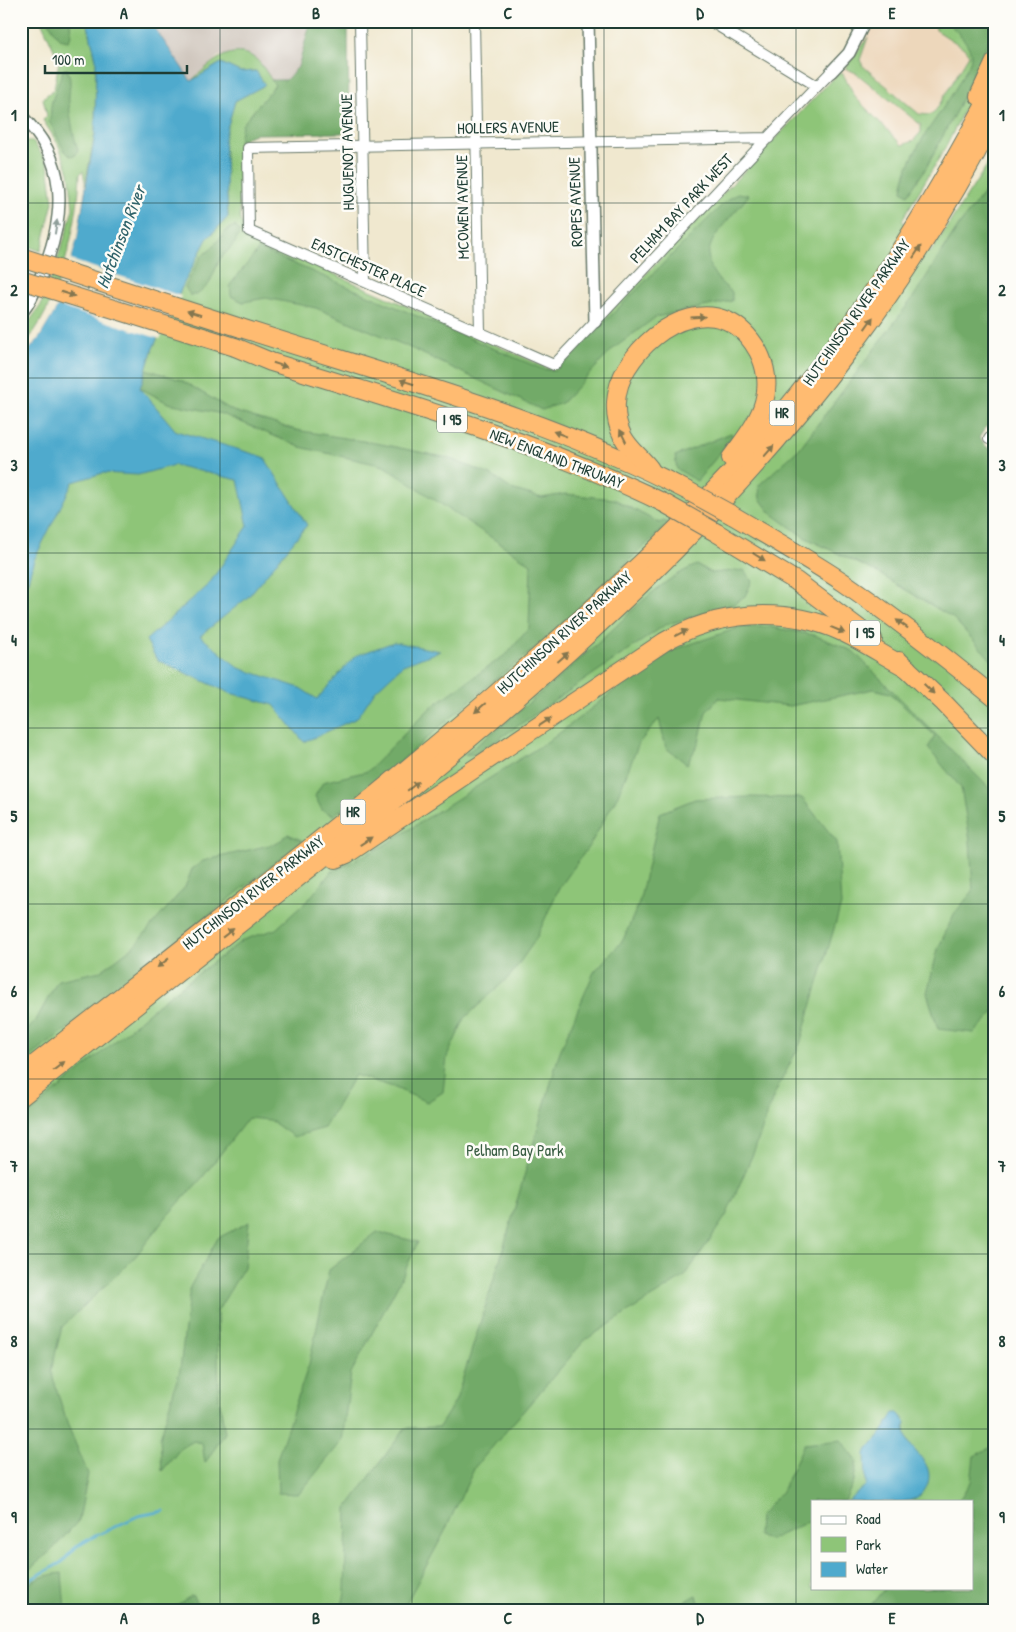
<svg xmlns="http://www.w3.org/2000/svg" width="1016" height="1632" viewBox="0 0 1016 1632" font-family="'Patrick Hand',sans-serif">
	<rect width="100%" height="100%" fill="#fdfcf7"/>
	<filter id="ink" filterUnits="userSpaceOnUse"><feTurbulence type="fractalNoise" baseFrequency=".02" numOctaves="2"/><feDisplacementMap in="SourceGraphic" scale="10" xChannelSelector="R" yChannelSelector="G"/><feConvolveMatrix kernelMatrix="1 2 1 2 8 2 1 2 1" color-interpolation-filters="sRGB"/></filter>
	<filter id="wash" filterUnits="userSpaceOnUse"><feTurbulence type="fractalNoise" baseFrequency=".0096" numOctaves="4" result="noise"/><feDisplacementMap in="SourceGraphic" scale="20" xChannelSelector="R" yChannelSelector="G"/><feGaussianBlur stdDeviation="1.12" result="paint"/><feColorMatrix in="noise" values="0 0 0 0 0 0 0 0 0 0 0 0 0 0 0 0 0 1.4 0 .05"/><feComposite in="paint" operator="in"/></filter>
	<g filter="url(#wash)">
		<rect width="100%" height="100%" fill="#f0e8cf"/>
		<polygon fill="#edd7bb" points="862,21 935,21 936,30 964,48 969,55 935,110 930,115 919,114 863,66 860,60 866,41 845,68 856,73 921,125 921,132 913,141 902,146 856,98 843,74 839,72 831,80 823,75 845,52"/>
		<polygon fill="#ccc2b9" points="150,21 311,21 298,67 286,80 271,80 256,59 219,56 191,81"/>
		<g fill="#8ec578" stroke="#568156" fill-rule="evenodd">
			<path d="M41,21H87L96,59L95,134L85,185L83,171L80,174C78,226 58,310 21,348V333L41,305L66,234L73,208L69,172L58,144L43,120L47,116L43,98L54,89L59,61Z"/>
			<path d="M935,21H995V41L982,72L947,145L902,220L930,253L995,153V178L960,224L936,261L995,332L969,434L995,461V1611H21V524L140,388L153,348L183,285L207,239L228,217L224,139L235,101L264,85L256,71L240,72L221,63L191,81C209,65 231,41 256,59C263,65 269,77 275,85L238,147L240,220L250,237L550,369L560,364L839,72L843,74L856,98L902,145L913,141L921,132V125L856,73L845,68L868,37L860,60L863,66L919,114L930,115L936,110L969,55L964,48L936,30ZM812,1501H972V1588H812Z"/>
			<polygon points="21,141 33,141 48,164 53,202 41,251 21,244"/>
		</g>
		<g fill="#72aa68" stroke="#48744e">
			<polygon points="48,21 70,21 71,36 68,41 59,39"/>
			<polygon points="311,21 348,21 349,122 342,133 255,134 247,137 238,147 242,125 275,85 271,80 286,80 298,67"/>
			<path d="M949,21H995V26L957,109L926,168L908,195L902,191C907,149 943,114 962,77C965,71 971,63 971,56C970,43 958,33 950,25Z"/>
			<path d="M67,69C73,81 68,91 69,104C71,120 73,135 78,150L76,155L70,156L64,150L49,121C52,114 50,108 52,101C56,91 59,80 63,70Z"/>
			<polygon points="995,178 995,419 985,428 979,438 987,447 995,451 995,664 953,618 874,571 804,537 771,513 760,499 759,485 799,449 912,299 960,224"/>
			<path d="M739,193L749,195C724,228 682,254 732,292V301L656,317L613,349L562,403L542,410L404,345L316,308L266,298L243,302L231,296L230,285L259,249L542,369L555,371L727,200Z"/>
			<polygon points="235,226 240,232 235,243 220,259 209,284 197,295 190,295 185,287 202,255 209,251 228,229"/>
			<polygon points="146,369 181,380 233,411 296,430 381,444 448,458 491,475 511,489 542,498 565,494 614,499 659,523 664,521 669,523 541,644 488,685 355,801 333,815 322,810 315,796 323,782 368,771 431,707 508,653 529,628 531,564 384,466 300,447 222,414 168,403 140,388"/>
			<polygon points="731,433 733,437 697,481 677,469 675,456"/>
			<path d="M697,565L712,573L744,570L752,581L745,596L734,604L665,625L490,745L475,754L464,755C510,720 553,683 596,645C626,618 658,580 697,565Z"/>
			<polygon points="741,627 770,627 814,635 853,651 995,794 995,1011 974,1033 938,1029 927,993 938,949 954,914 973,891 970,840 961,788 928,748 935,736 890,693 874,689 790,706 719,698 706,712 699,742 687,764 666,748 659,719 639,743 618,795 591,843 558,890 536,939 511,975 465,1018 447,1057 443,1092 427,1102 393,1087 355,1075 324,1128 294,1137 270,1120 248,1118 202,1178 167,1216 135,1257 62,1327 51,1371 67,1423 88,1474 79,1520 54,1548 21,1577 21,1121 167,997 243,940 276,929 309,899 331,872 383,846 553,738 623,684 673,650"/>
			<polygon points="749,797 802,798 837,842 841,905 800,1044 774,1095 755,1149 726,1216 685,1276 585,1340 475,1467 443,1535 402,1611 341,1611 345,1592 347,1508 405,1428 439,1427 456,1400 502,1253 560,1051 594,972 623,940 639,903 660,813 695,799"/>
			<path d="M288,834L303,841C208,914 117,992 21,1064V1036L35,1022L58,980L101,971L135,945L185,887L192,869L203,861L278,843Z"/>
			<polygon points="249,1222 244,1267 217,1312 219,1398 225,1433 205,1463 202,1443 194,1441 181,1448 162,1471 160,1438 180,1369 190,1287 218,1238"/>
			<polygon points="377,1232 418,1242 403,1275 351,1373 342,1441 299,1494 278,1493 277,1459 309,1364 329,1270"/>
			<polygon points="841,1440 857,1461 854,1481 845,1501 812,1501 812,1520 769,1540 758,1535 759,1517 782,1491 804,1444"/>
			<polygon points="990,1448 995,1449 995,1611 866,1611 885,1588 972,1588 972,1501 958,1501 971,1483 974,1456"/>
			<path d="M62,1573L65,1611H21V1590C33,1579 45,1575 62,1573Z"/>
			<polygon points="192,1595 202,1611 171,1611 171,1609"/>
			<polygon points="697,1595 701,1611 665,1611"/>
		</g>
		<g fill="#4faacd" stroke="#377480">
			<polygon points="87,21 150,21 191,81 221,63 240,72 256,71 265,85 235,101 224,139 228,217 207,239 183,285 153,348 140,388 176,431 264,457 307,525 248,597 200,636 239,668 300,688 317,699 355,656 394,642 440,651 403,665 375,691 357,718 304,742 274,705 230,693 157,660 146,640 209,584 248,526 238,480 174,465 138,475 103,473 73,482 34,560 21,604 21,359 39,338 57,307 77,239 95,134 96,59"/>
			<path d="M894,1413H898L906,1422C902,1442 915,1448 925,1463C934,1477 927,1495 911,1500C898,1504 863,1501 848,1501L866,1485L865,1453L881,1434Z"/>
		</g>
		<polygon fill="#f0e8cf" points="84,177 85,185 77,239 71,260 181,296 160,339 58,306 39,338 21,359 21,355 37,337 55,306 74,239"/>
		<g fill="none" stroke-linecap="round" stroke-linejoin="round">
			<polyline stroke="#4faacd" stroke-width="3" points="21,1585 62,1562 76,1547 93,1537 138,1516 164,1511"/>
		</g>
	</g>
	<g filter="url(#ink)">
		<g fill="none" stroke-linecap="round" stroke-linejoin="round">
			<g stroke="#68796a" stroke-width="12">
				<g id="minor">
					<polyline points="360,21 365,281"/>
					<polyline points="474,21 480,332"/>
					<polyline points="710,21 817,86"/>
					<polyline points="729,33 735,21"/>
					<path d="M769,138L248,148L249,231L554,365C647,268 737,168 831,72"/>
					<polyline points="989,439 995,432"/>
				</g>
			</g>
			<g stroke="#68796a" stroke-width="14">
				<g id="tertiary">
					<polyline points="588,21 595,322"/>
					<polyline points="831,72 849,53 865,21"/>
					<path d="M21,116C68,159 66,213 44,269C37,284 32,301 21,313"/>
				</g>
			</g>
			<g stroke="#68796a" stroke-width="20">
				<g id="motorway">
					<polyline points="979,96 995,62"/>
					<path d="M241,328C392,377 549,418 690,492"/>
					<path d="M235,347L271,362C404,403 539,442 664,503"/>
					<path d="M650,469C642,458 630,450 623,437C612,415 614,389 627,368C656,320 723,289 758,351C766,366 769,385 764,402C759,422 743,441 731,458"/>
					<path d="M732,515C769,537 807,558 843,582C896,618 946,658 995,698"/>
					<polyline points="717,533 796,581 873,639"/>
					<polyline points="899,661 944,703 995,756"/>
					<path d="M335,859L347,854L664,642C717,611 783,606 840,631C863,641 884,656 907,668"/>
					<path d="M21,1075C192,940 367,808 530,664C613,591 695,516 767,432C857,327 930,208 995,86"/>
					<path d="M21,1097C103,1031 186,966 268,901C555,676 827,449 995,117"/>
				</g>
			</g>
			<use href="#minor" stroke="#fff" stroke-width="10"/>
			<use href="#tertiary" stroke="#fff" stroke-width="11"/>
			<use href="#motorway" stroke="#ffbb71" stroke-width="18"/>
			<g stroke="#68796a" stroke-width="20" stroke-linecap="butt">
				<g id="motorway-bridge">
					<polyline points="21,257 241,328"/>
					<polyline points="21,280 235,347"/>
					<polyline points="690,492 732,515"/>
					<polyline points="664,503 717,533"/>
				</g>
			</g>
			<use href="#motorway-bridge" stroke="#ffbb71" stroke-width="18"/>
		</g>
		<defs><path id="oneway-solid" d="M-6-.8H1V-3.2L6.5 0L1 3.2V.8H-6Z" transform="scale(1.25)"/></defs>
		<use fill="#8f9e9a" href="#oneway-solid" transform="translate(56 227) rotate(-81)"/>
		<g fill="#84764f">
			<use href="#oneway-solid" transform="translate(917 252) rotate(-57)"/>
			<use href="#oneway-solid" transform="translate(68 294) rotate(17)"/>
			<use href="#oneway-solid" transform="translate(194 313) rotate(-162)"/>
			<use href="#oneway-solid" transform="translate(698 317) rotate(-3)"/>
			<use href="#oneway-solid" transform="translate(869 323) rotate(-55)"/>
			<use href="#oneway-solid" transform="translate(280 365) rotate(17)"/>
			<use href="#oneway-solid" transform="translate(407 382) rotate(-162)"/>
			<use href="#oneway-solid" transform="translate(560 434) rotate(-159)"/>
			<use href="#oneway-solid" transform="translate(623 436) rotate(-116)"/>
			<use href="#oneway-solid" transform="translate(769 451) rotate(-49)"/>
			<use href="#oneway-solid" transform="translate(759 557) rotate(32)"/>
			<use href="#oneway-solid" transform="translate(902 624) rotate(-144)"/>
			<use href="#oneway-solid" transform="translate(838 630) rotate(23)"/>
			<use href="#oneway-solid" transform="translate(681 633) rotate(-26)"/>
			<use href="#oneway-solid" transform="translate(563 657) rotate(-42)"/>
			<use href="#oneway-solid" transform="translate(929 689) rotate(44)"/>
			<use href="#oneway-solid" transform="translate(480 708) rotate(139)"/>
			<use href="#oneway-solid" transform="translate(545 722) rotate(-34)"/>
			<use href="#oneway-solid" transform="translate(413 786) rotate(-39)"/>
			<use href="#oneway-solid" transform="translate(366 841) rotate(-33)"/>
			<use href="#oneway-solid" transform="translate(228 933) rotate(-38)"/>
			<use href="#oneway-solid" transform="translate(163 963) rotate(142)"/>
			<use href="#oneway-solid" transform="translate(59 1066) rotate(-38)"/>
		</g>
	</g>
	<path fill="none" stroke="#1f3d34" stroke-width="1" stroke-opacity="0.55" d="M220,21V1611M412,21V1611M604,21V1611M796,21V1611M21,203H995M21,378H995M21,553H995M21,728H995M21,904H995M21,1079H995M21,1254H995M21,1429H995"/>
	<g text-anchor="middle" stroke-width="5" stroke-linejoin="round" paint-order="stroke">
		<g fill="#fdfcf7" stroke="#62766e" stroke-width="1">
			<rect x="769.5" y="400.5" width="25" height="25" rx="4"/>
			<rect x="437" y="407.5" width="30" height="25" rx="4"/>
			<rect x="850" y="620.5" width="30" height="25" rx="4"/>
			<rect x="340.5" y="799.5" width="25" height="25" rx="4"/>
		</g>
		<g font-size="15" font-weight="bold" fill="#1f3d34">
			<text x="782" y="418">HR</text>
			<text x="452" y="425">I 95</text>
			<text x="865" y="638">I 95</text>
			<text x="353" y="817">HR</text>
		</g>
		<g font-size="16" fill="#1f3d34" stroke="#fdfcf7">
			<text transform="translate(508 127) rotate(-1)" y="6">HOLLERS AVENUE</text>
			<text transform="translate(347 152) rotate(-91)" y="6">HUGUENOT AVENUE</text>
			<text transform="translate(575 202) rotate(-92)" y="6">ROPES AVENUE</text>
			<text transform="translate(462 207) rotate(-91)" y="6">MCOWEN AVENUE</text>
			<text transform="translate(681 208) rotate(-47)" y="6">PELHAM BAY PARK WEST</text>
			<text transform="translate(369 267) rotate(24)" y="6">EASTCHESTER PLACE</text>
			<text transform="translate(856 312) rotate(-55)" y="6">HUTCHINSON RIVER PARKWAY</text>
			<text transform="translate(557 458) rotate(21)" y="6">NEW ENGLAND THRUWAY</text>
			<text transform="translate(564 632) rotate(-42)" y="6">HUTCHINSON RIVER PARKWAY</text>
			<text transform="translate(253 892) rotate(-38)" y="6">HUTCHINSON RIVER PARKWAY</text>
		</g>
		<g font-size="16" fill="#3b5f45" stroke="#fdfcf7">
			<text x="515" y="1156">Pelham Bay Park</text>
		</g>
		<g font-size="18" font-style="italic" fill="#30636a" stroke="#fdfcf7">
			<text transform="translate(121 237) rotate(-69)" y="6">Hutchinson River</text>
		</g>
	</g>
	<rect width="1016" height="1632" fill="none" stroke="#fdfcf7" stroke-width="55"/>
	<rect x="811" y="1500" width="162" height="90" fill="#fdfcf7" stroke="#a4b0a9"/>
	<rect x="821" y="1516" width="25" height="8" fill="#ffffff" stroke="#a4b0a9"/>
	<text x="856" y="1524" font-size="15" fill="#1f3d34">Road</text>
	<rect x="821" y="1537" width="25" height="15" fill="#8ec578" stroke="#a4b0a9"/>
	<text x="856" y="1550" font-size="15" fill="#1f3d34">Park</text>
	<rect x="821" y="1562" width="25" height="15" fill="#4faacd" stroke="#a4b0a9"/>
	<text x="856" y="1574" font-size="15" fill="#1f3d34">Water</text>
	<path d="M45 65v8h142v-8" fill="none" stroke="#1f3d34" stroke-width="2.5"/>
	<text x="52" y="65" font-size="15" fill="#1f3d34" stroke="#fdfcf7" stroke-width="4" paint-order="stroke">100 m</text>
	<rect x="28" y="28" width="960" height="1576" fill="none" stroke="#1f3d34" stroke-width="2"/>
	<g font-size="16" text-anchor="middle" font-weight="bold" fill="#1f3d34">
		<text x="124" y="19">A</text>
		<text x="316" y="19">B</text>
		<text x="508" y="19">C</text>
		<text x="700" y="19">D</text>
		<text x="892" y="19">E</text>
		<text x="14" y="121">1</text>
		<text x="1002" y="121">1</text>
		<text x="14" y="296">2</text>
		<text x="1002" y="296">2</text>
		<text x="14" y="471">3</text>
		<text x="1002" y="471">3</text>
		<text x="14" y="646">4</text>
		<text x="1002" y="646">4</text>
		<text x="14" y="822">5</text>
		<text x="1002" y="822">5</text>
		<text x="14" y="997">6</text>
		<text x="1002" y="997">6</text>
		<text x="14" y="1172">7</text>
		<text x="1002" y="1172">7</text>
		<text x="14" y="1347">8</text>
		<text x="1002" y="1347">8</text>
		<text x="14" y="1523">9</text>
		<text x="1002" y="1523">9</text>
		<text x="124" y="1624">A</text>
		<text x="316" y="1624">B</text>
		<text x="508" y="1624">C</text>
		<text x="700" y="1624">D</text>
		<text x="892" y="1624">E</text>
	</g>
</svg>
